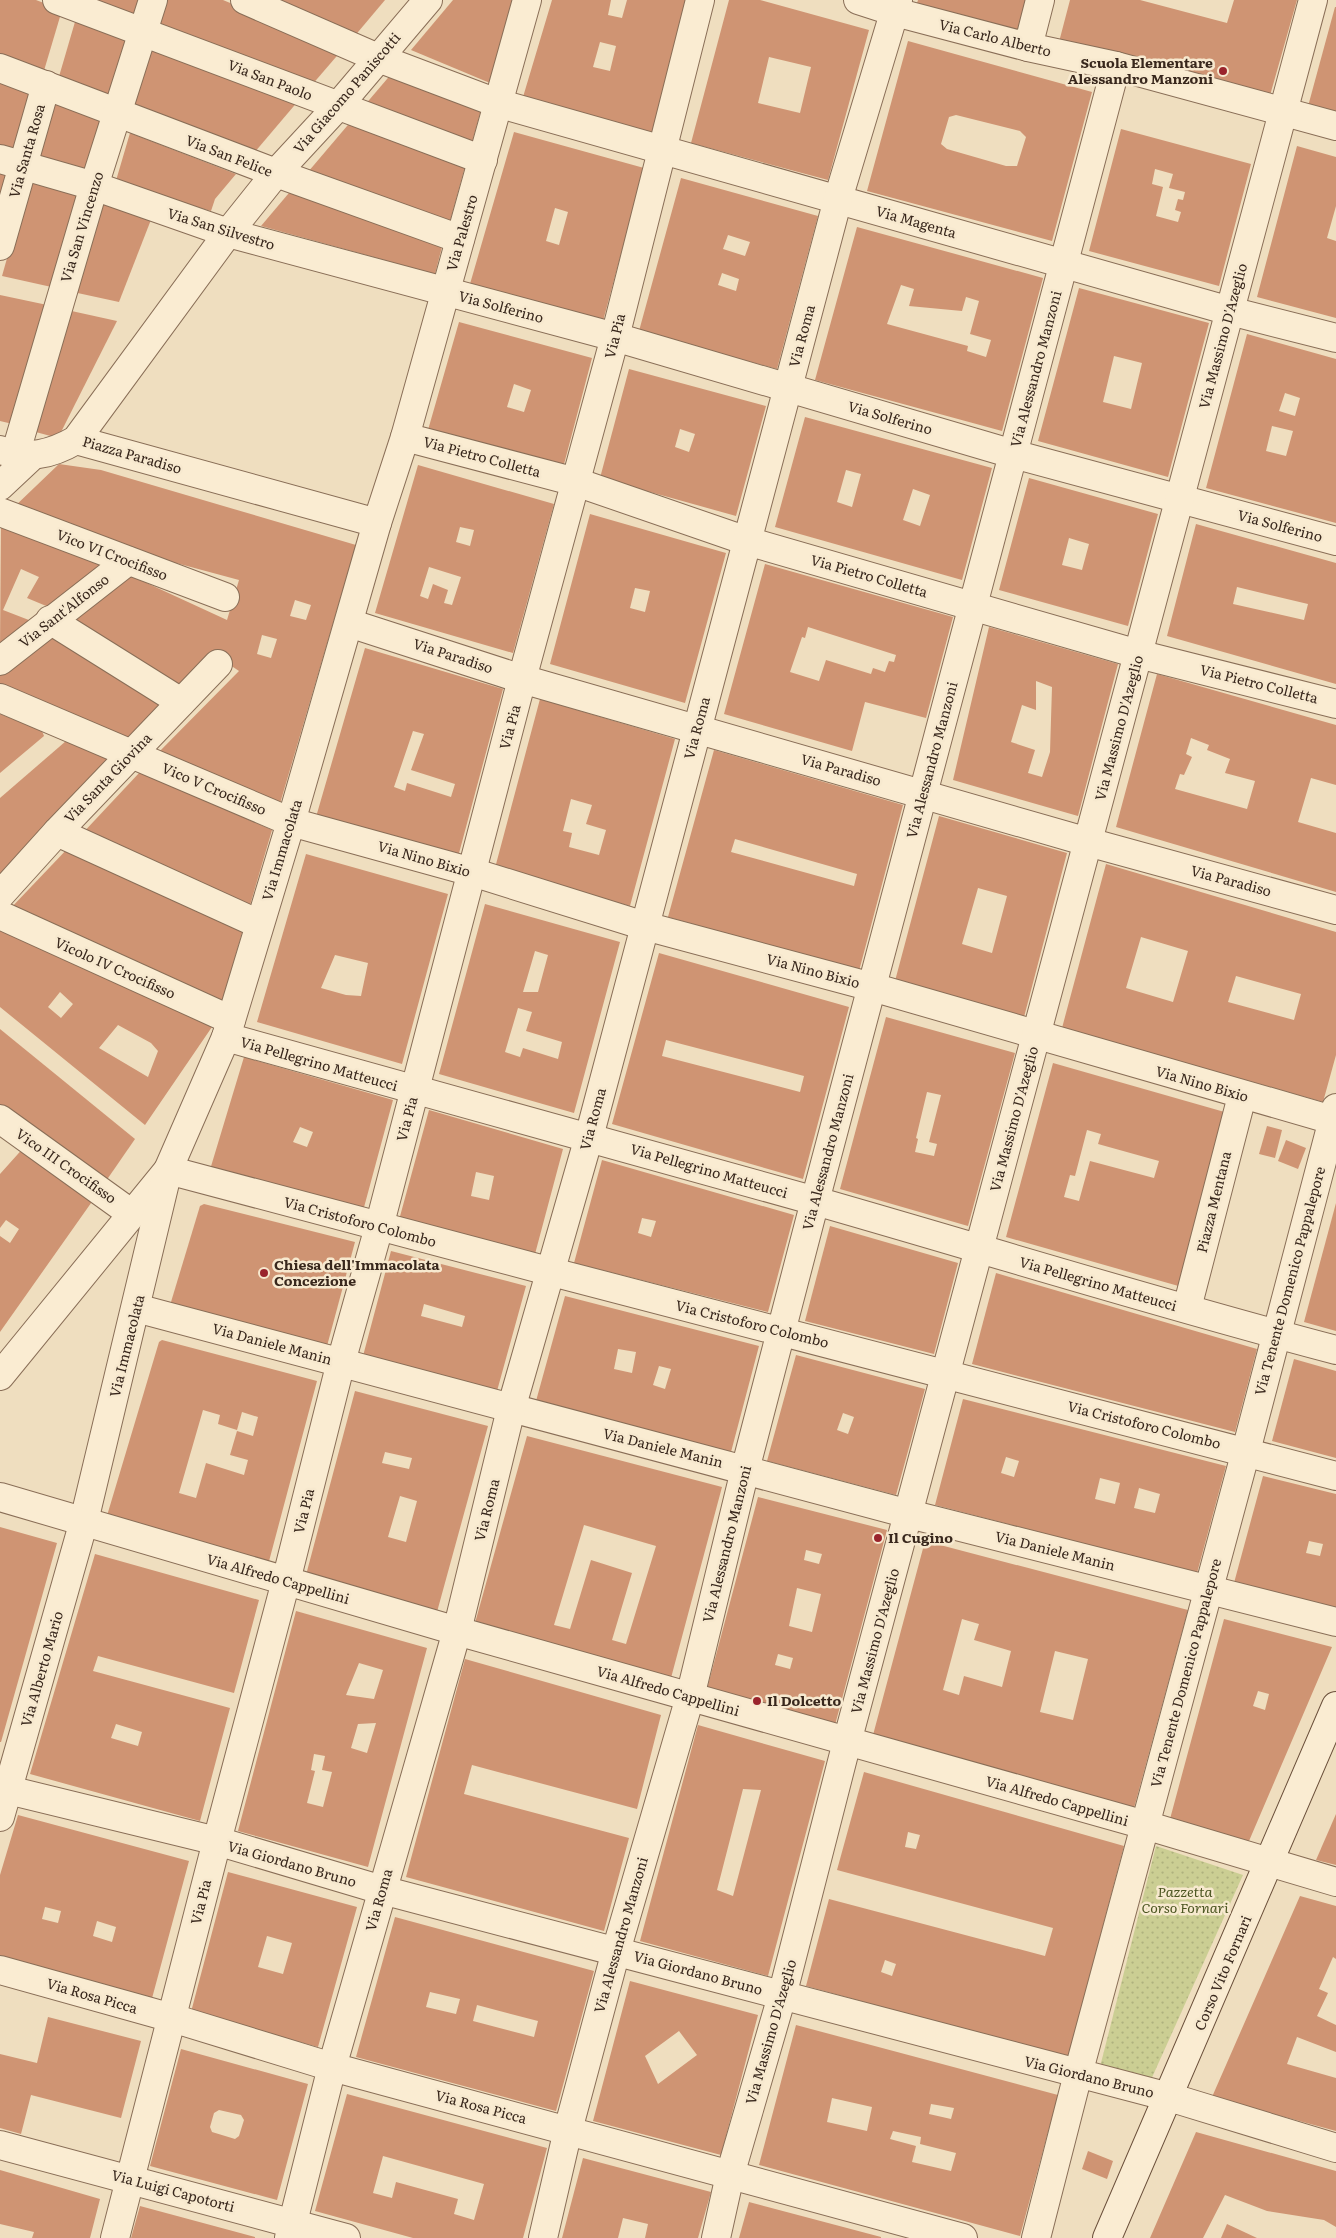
<svg xmlns="http://www.w3.org/2000/svg" width="1336" height="2238" viewBox="0 0 1336 2238" font-family="Literata,serif">
	<defs>
		<pattern id="park-dots" width="8" height="8" patternUnits="userSpaceOnUse" patternTransform="scale(1.25)"><rect width="8" height="8" fill="#cbce93"/><path d="M2 2h.1M6 6h.1" fill="none" stroke="#afb17e" stroke-width="1.8" stroke-linecap="round"/></pattern>
	</defs>
	<rect width="100%" height="100%" fill="#efdebf"/>
	<polygon fill="url(#park-dots)" points="1156,1846 1243,1875 1150,2082 1100,2067"/>
	<g fill="#cf9473" fill-rule="evenodd">
		<polygon points="0,0 36,0 62,10 43,74 0,58"/>
		<polygon points="86,0 145,0 139,20"/>
		<polygon points="165,0 223,0 342,50 311,86 154,26"/>
		<polygon points="265,0 385,0 353,38"/>
		<polygon points="453,0 513,0 490,83 411,50"/>
		<path d="M552,0H611L608,15L622,18L627,0H689L654,133L523,97ZM600,42L616,46L610,71L593,67Z"/>
		<path d="M729,0H760L869,30L828,180L691,143ZM769,57L811,67L800,113L758,103Z"/>
		<polygon points="918,0 1029,0 1021,32 917,3"/>
		<polygon points="1070,0 1140,0 1227,23 1234,0 1297,0 1269,99 1059,42"/>
		<polygon points="1335,7 1336,7 1336,118 1307,110"/>
		<polygon points="77,15 134,36 113,101 58,80"/>
		<path d="M908,41L1092,92L1052,241L867,191ZM956,115L1020,131L1026,137L1017,166H1006L947,149L941,144L949,117Z"/>
		<polygon points="149,43 299,100 254,153 130,106"/>
		<polygon points="393,72 481,110 471,146 364,106"/>
		<polygon points="0,77 38,91 19,156 0,151"/>
		<polygon points="55,98 108,118 90,177 35,161"/>
		<polygon points="353,119 466,163 449,225 308,172"/>
		<path d="M1121,129L1251,164L1219,286L1089,251ZM1155,169L1173,174L1169,188L1185,192L1183,200L1178,199L1175,210L1181,212L1178,222L1156,216L1163,187L1152,184Z"/>
		<path d="M514,132L644,168L603,321L470,284ZM555,208L568,212L559,245L546,241Z"/>
		<polygon points="130,133 236,174 215,199 211,211 115,184"/>
		<polygon points="1297,146 1336,157 1336,206 1327,238 1336,241 1336,318 1257,297"/>
		<polygon points="0,169 13,172 0,216"/>
		<polygon points="30,177 85,192 56,288 2,276"/>
		<path d="M681,178L818,216L777,369L639,331ZM728,235L750,242L745,256L723,249ZM722,273L739,279L736,291L718,285Z"/>
		<polygon points="294,187 443,243 435,274 261,226"/>
		<polygon points="101,197 154,212 119,302 73,292"/>
		<path d="M857,227L1043,278L1002,431L815,380ZM901,285L914,289L909,306L962,311L966,297L979,301L970,334L991,340L986,357L967,351L968,346L887,324Z"/>
		<path d="M1079,288L1209,323L1168,477L1038,441ZM1114,356L1142,363L1131,409L1103,402Z"/>
		<polygon points="0,295 52,306 17,425 0,421"/>
		<polygon points="67,310 117,321 58,438 32,431"/>
		<path d="M459,322L592,358L563,468L428,430ZM514,384L531,390L524,412L507,407Z"/>
		<path d="M1247,334L1336,359V523L1206,488ZM1285,393L1300,398L1295,416L1279,411ZM1272,426L1293,431L1286,456L1266,451Z"/>
		<path d="M629,369L766,406L736,516L600,478ZM680,429L695,434L689,452L675,447Z"/>
		<path d="M805,417L992,468L962,580L775,527ZM846,470L861,474L852,507L837,502ZM913,489L930,495L920,526L903,520Z"/>
		<path d="M59,464L101,470L356,545L279,807L157,754L239,671L212,653L177,690L68,620L125,573L227,620L239,580L176,563L174,570L12,509ZM295,600L311,605L306,620L290,616ZM262,635L277,639L271,658L257,654Z"/>
		<path d="M418,465L554,504L513,653L375,613ZM460,527L474,530L470,546L456,542ZM429,567L461,577L452,605L444,603L448,590L433,584L428,599L420,596Z"/>
		<path d="M1029,478L1158,514L1128,626L999,590ZM1069,538L1089,544L1082,570L1062,565Z"/>
		<path d="M590,514L726,553L685,703L550,664ZM635,588L650,591L645,612L630,608Z"/>
		<polygon points="1,520 104,566 51,608 27,598 39,577 21,569 3,610 34,622 0,649"/>
		<path d="M1196,524L1336,563V684L1167,636ZM1237,587L1308,604L1304,620L1233,604Z"/>
		<path d="M765,564L953,617L926,718L865,702L852,751L724,714ZM808,627L896,655L894,662L889,661L885,672L873,668L871,674L826,660L819,681L790,672L802,637L805,638Z"/>
		<path d="M989,627L1118,664L1078,816L953,780ZM1036,681L1052,687L1050,752L1042,777L1028,773L1035,750L1011,742L1022,705L1036,710Z"/>
		<polygon points="55,631 166,703 128,742 0,686 0,675"/>
		<path d="M365,648L503,689L458,857L316,817ZM413,731L424,734L411,770L455,784L451,797L407,783L405,791L394,787Z"/>
		<path d="M1157,674L1336,725V785L1311,778L1298,822L1336,833V892L1116,827ZM1191,738L1209,745L1207,750L1230,759L1225,773L1255,781L1247,809L1175,789L1180,774L1184,775L1192,757L1186,754Z"/>
		<path d="M540,699L675,739L630,906L495,868ZM571,799L592,805L586,824L606,830L599,855L569,847L572,833L563,831Z"/>
		<polygon points="0,714 42,731 44,736 0,773"/>
		<polygon points="66,741 111,760 0,877 0,798"/>
		<path d="M714,750L903,805L859,971L668,917ZM735,839L857,874L854,886L731,852Z"/>
		<polygon points="140,772 272,830 248,912 80,836"/>
		<path d="M939,816L1067,853L1024,1017L895,981ZM978,888L1007,896L992,953L962,944Z"/>
		<polygon points="70,846 244,926 221,1006 9,910"/>
		<path d="M306,854L448,894L402,1064L257,1022ZM335,955L368,963L361,996L346,995L321,988Z"/>
		<path d="M1106,864L1336,932V1055L1323,1102L1062,1028ZM1141,937L1188,951L1173,1002L1126,988ZM1236,976L1301,994L1294,1020L1228,1002Z"/>
		<path d="M485,904L620,942L574,1113L439,1074ZM535,951L548,955L538,992H523ZM518,1008L532,1012L526,1031L562,1042L558,1059L523,1048L520,1057L505,1052Z"/>
		<path d="M0,927L214,1024L145,1125L0,1007ZM60,992L73,1004L61,1018L48,1007ZM118,1025L151,1043L158,1051L148,1077L99,1048Z"/>
		<path d="M659,953L849,1007L803,1179L612,1124ZM666,1040L804,1076L800,1092L662,1056Z"/>
		<path d="M886,1017L1015,1053L968,1226L840,1189ZM927,1092L941,1095L929,1142L937,1144L934,1156L915,1152L918,1139L916,1138Z"/>
		<polygon points="0,1029 135,1139 106,1181 0,1105"/>
		<path d="M244,1057L393,1100L363,1211L209,1173ZM300,1127L313,1132L307,1147L293,1142Z"/>
		<path d="M1053,1063L1228,1113L1182,1287L1006,1237ZM1087,1130L1101,1134L1098,1144L1159,1161L1154,1178L1090,1161L1079,1201L1064,1197L1070,1175L1075,1176Z"/>
		<path d="M429,1110L563,1149L535,1254L399,1220ZM476,1172L494,1176L489,1200L471,1196Z"/>
		<polygon points="1267,1126 1282,1130 1275,1158 1259,1154"/>
		<polygon points="1286,1140 1306,1148 1298,1169 1278,1161"/>
		<polygon points="26,1145 96,1196 0,1332 0,1236 10,1243 19,1229 6,1220 0,1228 0,1174"/>
		<path d="M602,1160L794,1215L768,1312L574,1263ZM642,1218L656,1221L651,1237L638,1233Z"/>
		<polygon points="1336,1203 1336,1331 1304,1322"/>
		<polygon points="204,1204 355,1242 327,1346 172,1306 171,1302 200,1206"/>
		<polygon points="830,1226 958,1263 934,1354 805,1321"/>
		<path d="M391,1251L526,1286L497,1391L363,1356ZM424,1304L465,1316L462,1327L421,1316Z"/>
		<polygon points="996,1273 1257,1349 1235,1432 972,1364"/>
		<path d="M565,1296L759,1346L731,1452L536,1401ZM618,1349L636,1352L632,1373L614,1369ZM659,1366L671,1369L665,1389L653,1385Z"/>
		<path d="M162,1340L317,1381L268,1565L106,1519L159,1342ZM203,1410L220,1415L218,1424L237,1430L242,1412L258,1417L253,1436L237,1431L230,1455L248,1460L244,1475L206,1463L196,1498L179,1493Z"/>
		<path d="M796,1355L925,1389L896,1495L767,1461ZM843,1413L854,1417L848,1434L837,1430Z"/>
		<polygon points="1294,1359 1336,1371 1336,1458 1272,1441"/>
		<path d="M355,1391L488,1426L437,1612L306,1575ZM385,1452L412,1458L409,1469L382,1463ZM400,1496L417,1501L406,1542L388,1537Z"/>
		<path d="M963,1399L1226,1466L1197,1573L935,1505ZM1006,1457L1019,1461L1014,1477L1001,1473ZM1100,1478L1120,1483L1115,1504L1095,1499ZM1139,1488L1160,1494L1155,1513L1134,1508Z"/>
		<path d="M527,1436L722,1487L671,1678L475,1623ZM584,1525L656,1546L626,1644L612,1640L632,1573L591,1560L570,1629L554,1625Z"/>
		<path d="M1263,1476L1336,1494V1610L1234,1583ZM1309,1541L1323,1544L1320,1556L1306,1553Z"/>
		<path d="M758,1497L887,1530L835,1725L707,1689ZM806,1550L822,1554L819,1564L804,1560ZM797,1588L821,1594L812,1632L789,1626ZM778,1654L793,1658L790,1669L775,1665Z"/>
		<polygon points="0,1527 57,1543 1,1742 0,1742"/>
		<path d="M925,1541L1188,1610L1134,1808L873,1735ZM962,1619L979,1624L974,1640L1011,1651L1002,1687L964,1676L959,1695L943,1690ZM1055,1651L1088,1659L1073,1720L1040,1712Z"/>
		<path d="M95,1554L259,1600L234,1693L98,1656L93,1671L230,1708L200,1821L30,1774ZM116,1724L142,1732L138,1746L111,1738Z"/>
		<path d="M296,1611L427,1648L368,1867L238,1831ZM359,1663L383,1670L374,1699L346,1695ZM376,1723L367,1753L351,1748L358,1724ZM314,1754L325,1756L322,1770L332,1772L323,1807L307,1803L315,1771L311,1770Z"/>
		<path d="M1224,1619L1332,1647L1249,1841L1170,1819ZM1258,1691L1269,1694L1265,1710L1253,1706Z"/>
		<polygon points="465,1659 661,1715 637,1809 472,1765 464,1794 629,1838 604,1931 406,1877"/>
		<path d="M698,1725L825,1761L768,1976L640,1941ZM743,1789L761,1790L733,1896L717,1890Z"/>
		<path d="M864,1772L1124,1846L1068,2058L806,1986L829,1899L1045,1956L1053,1928L837,1870ZM908,1832L920,1835L916,1849L905,1847ZM885,1960L896,1964L892,1976L881,1972Z"/>
		<polygon points="1336,1814 1336,1865 1316,1860"/>
		<path d="M18,1815L189,1861L151,2002L0,1961V1875ZM45,1907L61,1911L58,1923L42,1919ZM97,1921L116,1927L112,1942L93,1936Z"/>
		<path d="M228,1872L357,1907L318,2047L191,2012ZM267,1936L292,1943L283,1974L258,1967Z"/>
		<polygon points="1300,1896 1336,1906 1336,1959 1333,1957 1319,1989 1328,1993 1317,2016 1336,2025 1336,2052 1297,2037 1287,2064 1336,2078 1336,2131 1212,2097"/>
		<path d="M395,1917L594,1971L556,2111L356,2057ZM430,1992L460,1999L456,2014L426,2007ZM477,2005L538,2021L534,2037L473,2021Z"/>
		<path d="M630,1981L758,2015L721,2155L593,2121ZM679,2031L697,2055L658,2084L645,2056Z"/>
		<polygon points="48,2017 141,2041 121,2118 31,2095 21,2134 0,2128 0,2054 37,2063"/>
		<path d="M796,2025L1058,2095L1020,2236L759,2165ZM832,2098L872,2107L867,2131L827,2122ZM931,2104L954,2108L951,2119L929,2114ZM893,2131L921,2137L920,2144L956,2153L951,2171L912,2162L916,2146L890,2139Z"/>
		<path d="M181,2049L308,2084L277,2200L150,2166ZM219,2110L241,2115L244,2120L239,2136L235,2139L212,2132L210,2127L214,2113Z"/>
		<path d="M347,2094L547,2148L523,2238H413L315,2211ZM383,2156L484,2184L474,2220L454,2214L458,2199L396,2182L392,2198L373,2193Z"/>
		<polygon points="1196,2132 1336,2171 1336,2227 1324,2220 1267,2211 1225,2195 1203,2238 1150,2238"/>
		<polygon points="1088,2151 1113,2161 1107,2179 1082,2169"/>
		<polygon points="583,2158 711,2192 698,2238 645,2238 648,2224 623,2218 618,2238 562,2238"/>
		<polygon points="0,2170 100,2199 90,2238 32,2238 34,2232 0,2224"/>
		<polygon points="749,2202 881,2237 881,2238 739,2238"/>
		<polygon points="140,2206 255,2237 255,2238 131,2238"/>
		<polygon points="1227,2224 1257,2238 1221,2238"/>
	</g>
	<g fill="none" stroke-linecap="round" stroke-linejoin="round">
		<g stroke="#896e57" stroke-width="30">
			<g id="street">
				<polyline points="57,0 483,160"/>
				<polyline points="245,0 378,58 497,103 1230,311 1336,338"/>
				<polyline points="858,0 895,12 1028,47 1116,66 1336,126"/>
				<polyline points="1028,47 1040,0"/>
				<polyline points="0,68 276,173 460,239"/>
				<polyline points="0,159 94,186 228,233 615,337 1013,454 1336,541"/>
				<polyline points="0,246 46,85"/>
				<polyline points="405,437 576,482 747,541 1138,654 1336,704"/>
				<polyline points="76,440 377,523"/>
				<path d="M0,450C29,459 50,455 76,440L228,233L276,173L338,106L428,0"/>
				<polyline points="15,455 94,186 153,0"/>
				<polyline points="0,486 32,456"/>
				<polyline points="0,512 225,597"/>
				<polyline points="50,620 181,702"/>
				<polyline points="349,623 522,679 1088,842 1336,910"/>
				<polyline points="0,661 128,561"/>
				<polyline points="0,698 291,822 472,872 645,926 872,987 1336,1121"/>
				<polyline points="57,832 259,924"/>
				<polyline points="0,895 57,832 218,664"/>
				<polyline points="0,915 231,1020"/>
				<path d="M226,1037C421,1093 617,1144 812,1200C987,1250 1160,1304 1336,1350"/>
				<polyline points="0,1119 132,1214"/>
				<polyline points="136,1308 909,1514 1336,1622"/>
				<polyline points="1187,1308 1242,1096"/>
				<polyline points="0,1376 168,1170 552,1272 1336,1476"/>
				<polyline points="0,1497 457,1631 1145,1825 1336,1882"/>
				<polyline points="0,1788 217,1841 382,1890 1169,2097 1336,2148"/>
				<polyline points="0,1817 84,1521 168,1170 226,1037 291,822 377,523 405,437 527,0"/>
				<polyline points="0,1970 172,2018 332,2067 963,2238"/>
				<polyline points="0,2145 346,2238"/>
				<polyline points="115,2238 217,1841 286,1581 341,1362 379,1227 522,679 615,337 700,0"/>
				<polyline points="289,2238 332,2067 457,1631 511,1409 589,1137 838,199 898,0"/>
				<polyline points="543,2238 568,2130 616,1951 690,1697 745,1470 815,1201 1116,66"/>
				<polyline points="716,2238 730,2175 782,1996 847,1742 1313,0"/>
				<polyline points="1036,2238 1078,2074 1246,1451 1336,1108"/>
			</g>
		</g>
		<g stroke="#6a4f3a" stroke-width="30">
			<polyline id="secondary" points="1107,2238 1336,1706"/>
		</g>
		<use href="#street" stroke="#faecd2" stroke-width="28"/>
		<use href="#secondary" stroke="#faecd2" stroke-width="28"/>
	</g>
	<g fill="#9a242c" stroke="#f7e9cf" stroke-width="2">
		<circle cx="1223" cy="71" r="5"/>
		<circle cx="264" cy="1273" r="5"/>
		<circle cx="878" cy="1538" r="5"/>
		<circle cx="757" cy="1701" r="5"/>
	</g>
	<g text-anchor="middle" stroke-width="5" stroke-linejoin="round" paint-order="stroke">
		<g font-size="14" fill="#38271c" stroke="#f7e9cf">
			<text transform="translate(995 38) rotate(14)" y="5">Via Carlo Alberto</text>
			<text transform="translate(270 80) rotate(21)" y="5">Via San Paolo</text>
			<text transform="translate(347 93) rotate(-49)" y="5">Via Giacomo Paniscotti</text>
			<text transform="translate(27 151) rotate(-74)" y="5">Via Santa Rosa</text>
			<text transform="translate(229 156) rotate(21)" y="5">Via San Felice</text>
			<text transform="translate(916 222) rotate(16)" y="5">Via Magenta</text>
			<text transform="translate(82 227) rotate(-73)" y="5">Via San Vincenzo</text>
			<text transform="translate(221 229) rotate(17)" y="5">Via San Silvestro</text>
			<text transform="translate(462 233) rotate(-74)" y="5">Via Palestro</text>
			<text transform="translate(501 307) rotate(15)" y="5">Via Solferino</text>
			<text transform="translate(615 336) rotate(-76)" y="5">Via Pia</text>
			<text transform="translate(802 336) rotate(-75)" y="5">Via Roma</text>
			<text transform="translate(1223 336) rotate(-75)" y="5">Via Massimo D'Azeglio</text>
			<text transform="translate(1036 369) rotate(-75)" y="5">Via Alessandro Manzoni</text>
			<text transform="translate(890 418) rotate(16)" y="5">Via Solferino</text>
			<text transform="translate(132 455) rotate(16)" y="5">Piazza Paradiso</text>
			<text transform="translate(482 457) rotate(15)" y="5">Via Pietro Colletta</text>
			<text transform="translate(1280 526) rotate(15)" y="5">Via Solferino</text>
			<text transform="translate(112 555) rotate(21)" y="5">Vico VI Crocifisso</text>
			<text transform="translate(869 576) rotate(16)" y="5">Via Pietro Colletta</text>
			<text transform="translate(64 611) rotate(-38)" y="5">Via Sant'Alfonso</text>
			<text transform="translate(453 656) rotate(18)" y="5">Via Paradiso</text>
			<text transform="translate(1259 684) rotate(14)" y="5">Via Pietro Colletta</text>
			<text transform="translate(510 727) rotate(-75)" y="5">Via Pia</text>
			<text transform="translate(697 728) rotate(-75)" y="5">Via Roma</text>
			<text transform="translate(1119 728) rotate(-75)" y="5">Via Massimo D'Azeglio</text>
			<text transform="translate(932 760) rotate(-75)" y="5">Via Alessandro Manzoni</text>
			<text transform="translate(841 770) rotate(16)" y="5">Via Paradiso</text>
			<text transform="translate(108 778) rotate(-46)" y="5">Via Santa Giovina</text>
			<text transform="translate(214 789) rotate(23)" y="5">Vico V Crocifisso</text>
			<text transform="translate(282 850) rotate(-73)" y="5">Via Immacolata</text>
			<text transform="translate(424 859) rotate(16)" y="5">Via Nino Bixio</text>
			<text transform="translate(1231 881) rotate(15)" y="5">Via Paradiso</text>
			<text transform="translate(115 968) rotate(24)" y="5">Vicolo IV Crocifisso</text>
			<text transform="translate(813 971) rotate(15)" y="5">Via Nino Bixio</text>
			<text transform="translate(319 1064) rotate(16)" y="5">Via Pellegrino Matteucci</text>
			<text transform="translate(1202 1084) rotate(16)" y="5">Via Nino Bixio</text>
			<text transform="translate(407 1119) rotate(-75)" y="5">Via Pia</text>
			<text transform="translate(593 1119) rotate(-75)" y="5">Via Roma</text>
			<text transform="translate(1014 1119) rotate(-75)" y="5">Via Massimo D'Azeglio</text>
			<text transform="translate(828 1152) rotate(-75)" y="5">Via Alessandro Manzoni</text>
			<text transform="translate(66 1166) rotate(35)" y="5">Vico III Crocifisso</text>
			<text transform="translate(709 1171) rotate(16)" y="5">Via Pellegrino Matteucci</text>
			<text transform="translate(1214 1202) rotate(-76)" y="5">Piazza Mentana</text>
			<text transform="translate(360 1222) rotate(15)" y="5">Via Cristoforo Colombo</text>
			<text transform="translate(1290 1281) rotate(-75)" y="5">Via Tenente Domenico Pappalepore</text>
			<text transform="translate(1098 1284) rotate(16)" y="5">Via Pellegrino Matteucci</text>
			<text transform="translate(752 1324) rotate(14)" y="5">Via Cristoforo Colombo</text>
			<text transform="translate(272 1344) rotate(15)" y="5">Via Daniele Manin</text>
			<text transform="translate(127 1346) rotate(-76)" y="5">Via Immacolata</text>
			<text transform="translate(1144 1425) rotate(14)" y="5">Via Cristoforo Colombo</text>
			<text transform="translate(663 1448) rotate(14)" y="5">Via Daniele Manin</text>
			<text transform="translate(487 1510) rotate(-76)" y="5">Via Roma</text>
			<text transform="translate(304 1511) rotate(-76)" y="5">Via Pia</text>
			<text transform="translate(727 1544) rotate(-76)" y="5">Via Alessandro Manzoni</text>
			<text transform="translate(1055 1551) rotate(14)" y="5">Via Daniele Manin</text>
			<text transform="translate(278 1579) rotate(16)" y="5">Via Alfredo Cappellini</text>
			<text transform="translate(875 1641) rotate(-75)" y="5">Via Massimo D'Azeglio</text>
			<text transform="translate(42 1669) rotate(-74)" y="5">Via Alberto Mario</text>
			<text transform="translate(1186 1673) rotate(-75)" y="5">Via Tenente Domenico Pappalepore</text>
			<text transform="translate(668 1691) rotate(16)" y="5">Via Alfredo Cappellini</text>
			<text transform="translate(1057 1801) rotate(16)" y="5">Via Alfredo Cappellini</text>
			<text transform="translate(292 1864) rotate(16)" y="5">Via Giordano Bruno</text>
			<text transform="translate(379 1900) rotate(-74)" y="5">Via Roma</text>
			<text transform="translate(201 1902) rotate(-76)" y="5">Via Pia</text>
			<text transform="translate(621 1935) rotate(-74)" y="5">Via Alessandro Manzoni</text>
			<text transform="translate(698 1973) rotate(15)" y="5">Via Giordano Bruno</text>
			<text transform="translate(1223 1973) rotate(-67)" y="5">Corso Vito Fornari</text>
			<text transform="translate(92 1996) rotate(16)" y="5">Via Rosa Picca</text>
			<text transform="translate(771 2032) rotate(-74)" y="5">Via Massimo D'Azeglio</text>
			<text transform="translate(1089 2077) rotate(14)" y="5">Via Giordano Bruno</text>
			<text transform="translate(481 2107) rotate(15)" y="5">Via Rosa Picca</text>
			<text transform="translate(173 2191) rotate(15)" y="5">Via Luigi Capotorti</text>
		</g>
		<g font-size="14" font-weight="bold" fill="#38271c" stroke="#f7e9cf" text-anchor="start">
			<text x="1213" y="68" text-anchor="end">Scuola Elementare<tspan x="1213" dy="16">Alessandro Manzoni</tspan></text>
			<text x="274" y="1270">Chiesa dell'Immacolata<tspan x="274" dy="16">Concezione</tspan></text>
			<text x="888" y="1543">Il Cugino</text>
			<text x="767" y="1706">Il Dolcetto</text>
		</g>
		<g font-size="14" font-style="italic" fill="#4b5521" stroke="#f7e9cf">
			<text x="1185" y="1897">Pazzetta<tspan x="1185" dy="16">Corso Fornari</tspan></text>
		</g>
	</g>
</svg>
